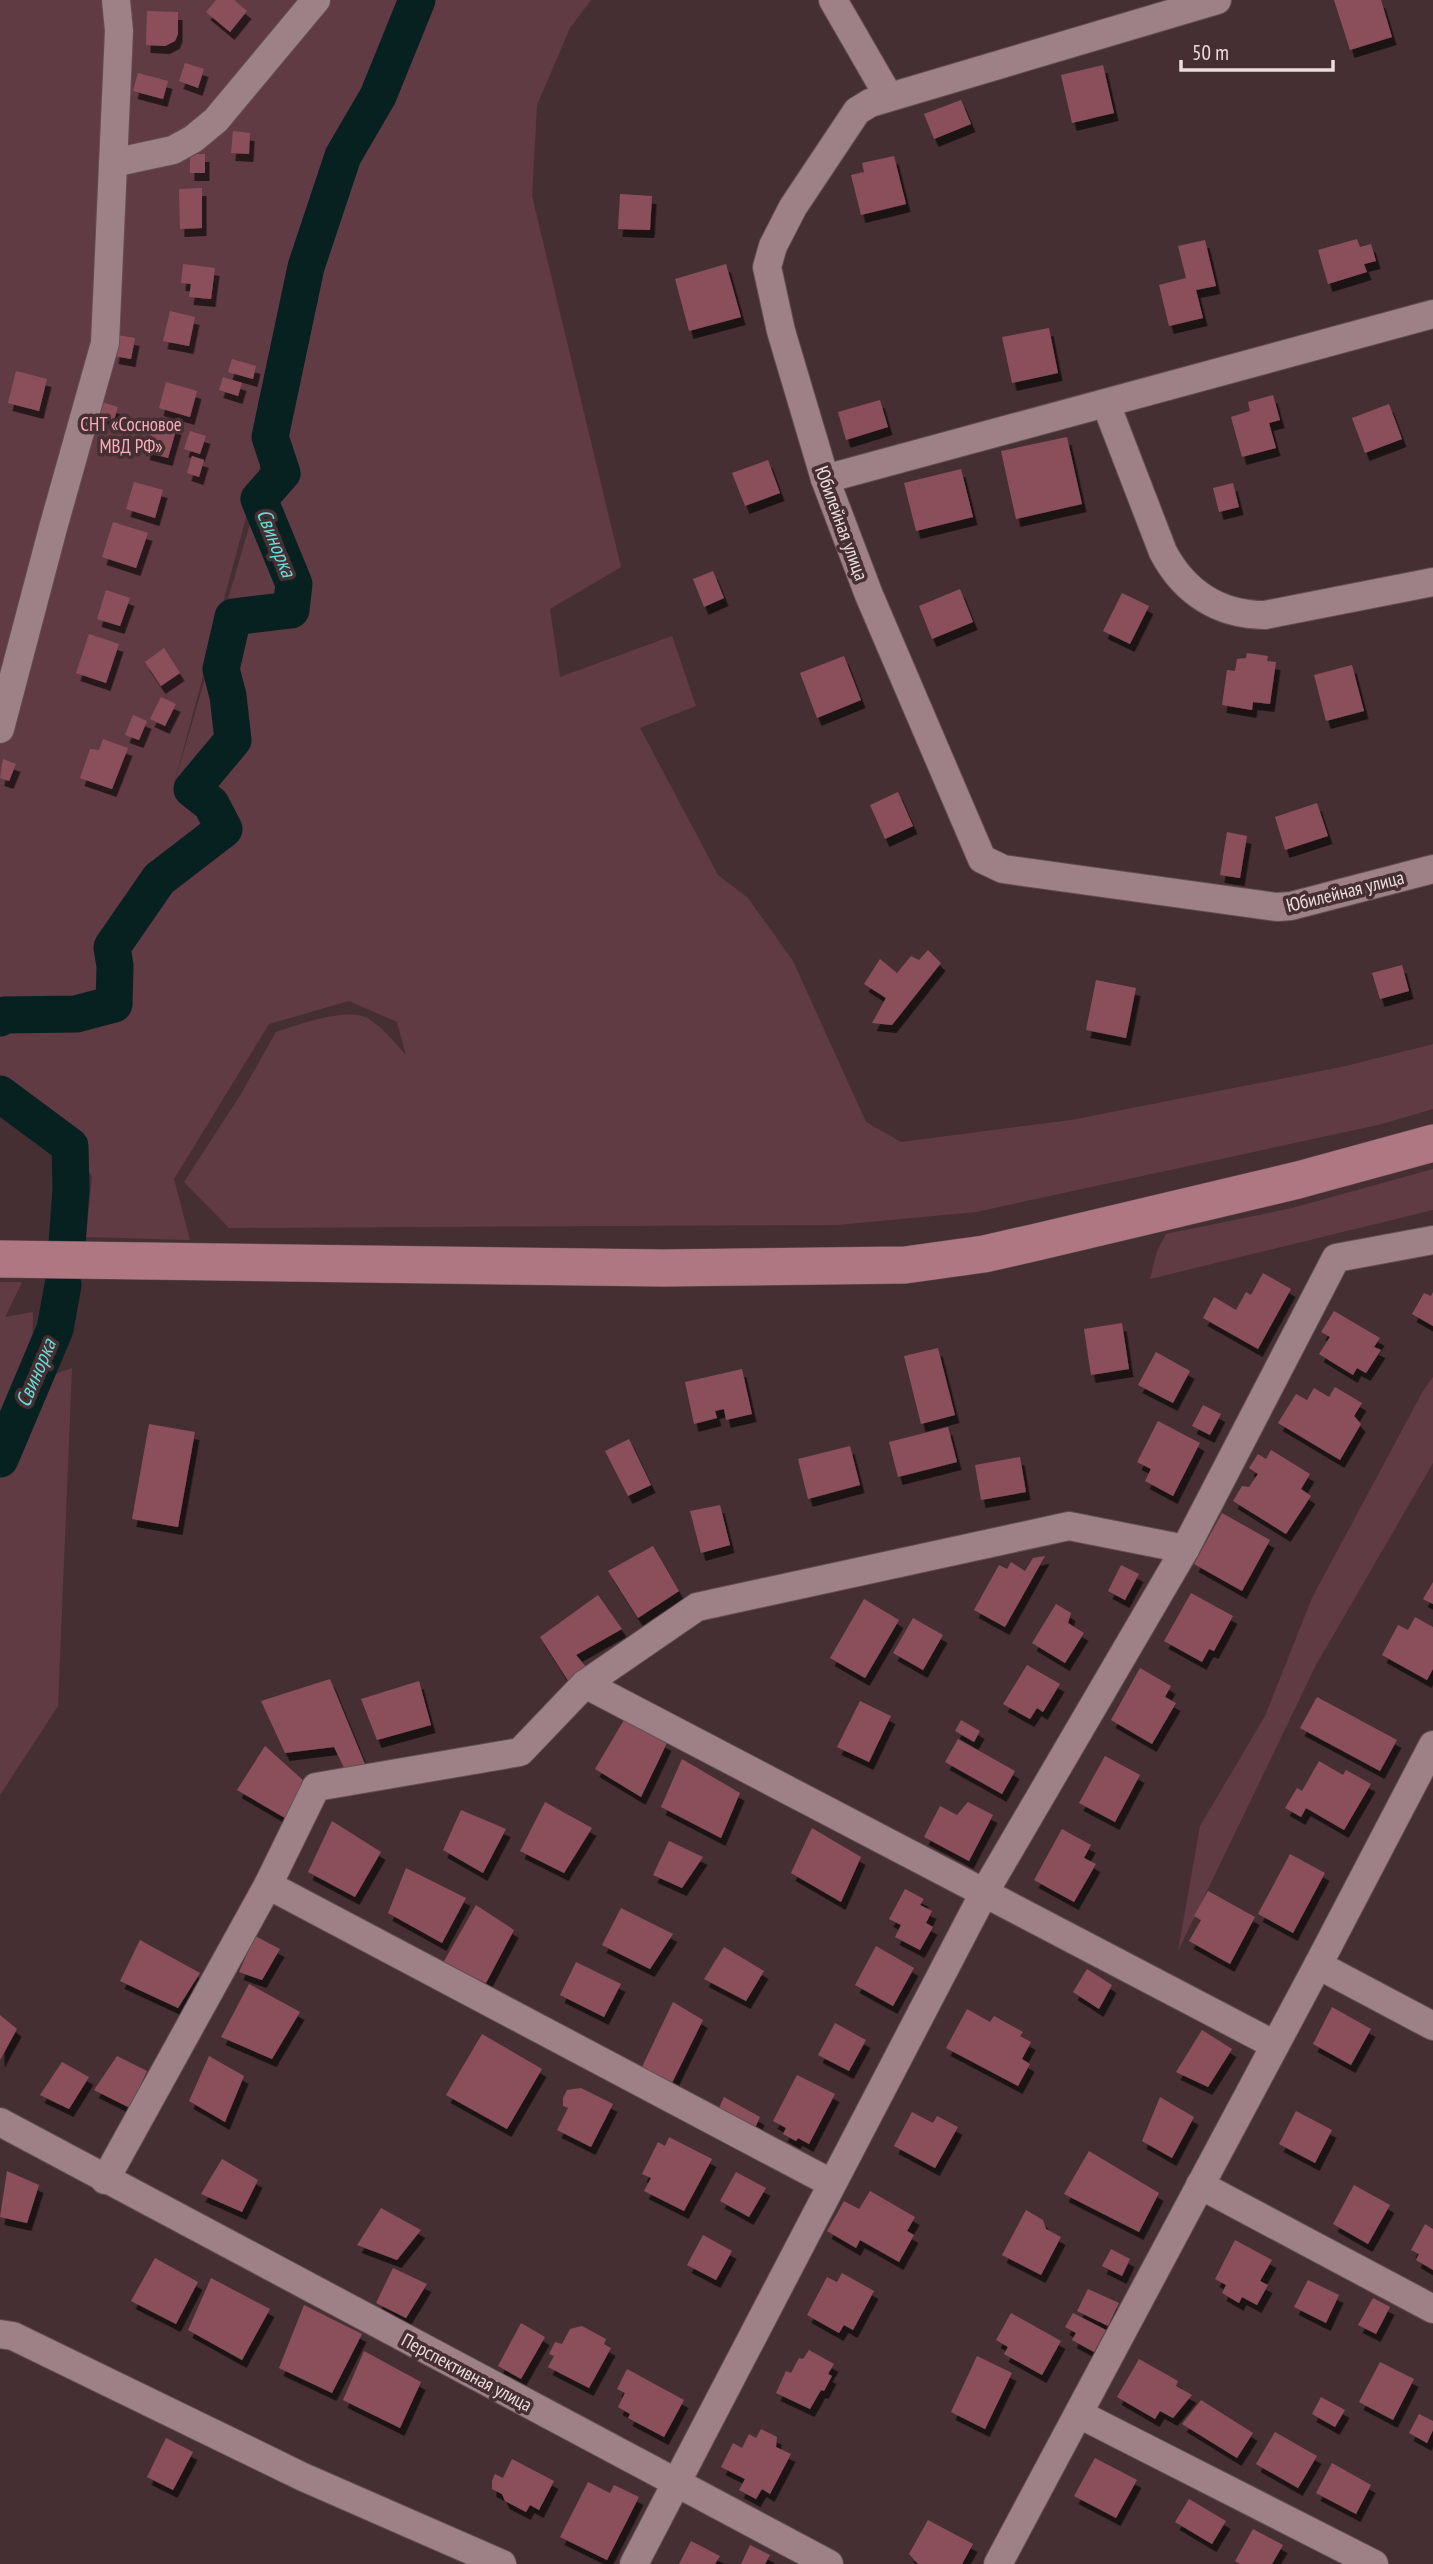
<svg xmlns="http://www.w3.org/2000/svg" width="1433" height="2564" viewBox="0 0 1433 2564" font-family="'PT Sans Narrow',sans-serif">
	<defs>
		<filter id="shadow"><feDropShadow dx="4.5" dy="8" stdDeviation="0" flood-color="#0009"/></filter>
	</defs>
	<rect width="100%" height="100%" fill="#462f33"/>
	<g fill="#613b43" fill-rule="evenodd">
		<path d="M0,0H591L570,28L537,105L532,196L621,567L550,609L560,677L672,636L696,706L640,728L718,875L748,898L793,961L866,1122L901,1142L1071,1120L1341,1067L1433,1044V1109L1378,1125L976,1212L837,1225L229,1228L184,1182L241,1094L276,1032C297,1025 346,1007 367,1018C383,1027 394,1042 406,1055L397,1022L349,1001L269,1024L174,1179L190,1240L86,1237L92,1177L56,1118L0,1094ZM294,340L290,386L174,785V784Z"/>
		<polygon points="1433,1169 1433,1210 1150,1279 1157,1251 1166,1234 1292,1208"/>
		<polygon points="0,1282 22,1282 5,1317 33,1312 32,1382 72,1368 58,1706 0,1795"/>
		<polygon points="1433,1377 1433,1463 1316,1665 1178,1951 1200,1826 1265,1716 1312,1598 1423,1391"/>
	</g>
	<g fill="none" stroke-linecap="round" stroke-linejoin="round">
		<g stroke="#072120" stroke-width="37">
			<polyline points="0,1018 4,1015 76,1014 114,1004 115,966 112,947 159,879 224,829 211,804 192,789 233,740 228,696 221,669 233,617 291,610 294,584 259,499 282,473 270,437 306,267 343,156 378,96 417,0"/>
			<polyline points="0,1094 70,1146 71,1189 67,1244"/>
			<polyline points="0,1459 55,1329 63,1285"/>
		</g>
	</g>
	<g fill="#8b505c" filter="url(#shadow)">
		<polygon points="216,0 234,0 247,11 230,32 206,12"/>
		<polygon points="1334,0 1381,0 1392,37 1350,50"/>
		<polygon points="147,11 178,12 178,34 175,41 165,46 146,45"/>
		<polygon points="185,63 204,69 198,88 179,81"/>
		<polygon points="1103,65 1114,113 1072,123 1061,75"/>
		<polygon points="138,73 168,81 163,99 133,91"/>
		<polygon points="961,100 971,124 934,139 924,114"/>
		<polygon points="233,131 250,133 249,154 231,153"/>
		<rect x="190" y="154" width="15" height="19"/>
		<polygon points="894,156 906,204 861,215 851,175 864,172 862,163"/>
		<polygon points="202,188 202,228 180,229 179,189"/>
		<polygon points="620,194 652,196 650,230 618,229"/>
		<polygon points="1357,239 1360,247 1371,244 1376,261 1364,264 1367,272 1328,284 1318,250"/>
		<polygon points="1205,240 1216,286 1196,290 1203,318 1169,326 1159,285 1186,278 1178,246"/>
		<polygon points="183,264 215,268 211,299 189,297 191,284 181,283"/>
		<polygon points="726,264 741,317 689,331 675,279"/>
		<polygon points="170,311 195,317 189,346 163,341"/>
		<polygon points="1049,328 1058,373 1012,383 1002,337"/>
		<polygon points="117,335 135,338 131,359 114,356"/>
		<polygon points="232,359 256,366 253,379 228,372"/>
		<polygon points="16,371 47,379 39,411 8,403"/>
		<polygon points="223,377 242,383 238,396 219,390"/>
		<polygon points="166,382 197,391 190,417 159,408"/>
		<polygon points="1273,395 1280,420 1269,423 1276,448 1242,457 1231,417 1250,411 1248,402"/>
		<polygon points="880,400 888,427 846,440 838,412"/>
		<polygon points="98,401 118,407 114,420 95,414"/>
		<polygon points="1389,404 1402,439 1365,453 1352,418"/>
		<polygon points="155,421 177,427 168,458 145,452"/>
		<polygon points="190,431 206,436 200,454 184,449"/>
		<polygon points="1067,437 1082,504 1016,519 1001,451"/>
		<polygon points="192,456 204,460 199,477 187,473"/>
		<polygon points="768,460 780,493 745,506 732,473"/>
		<polygon points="961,469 973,517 916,531 904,483"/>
		<polygon points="134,482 163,490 155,518 126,509"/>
		<polygon points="1233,483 1239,507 1219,512 1213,488"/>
		<polygon points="113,522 148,533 136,568 102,557"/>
		<polygon points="713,571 724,598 704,607 693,579"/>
		<polygon points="960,589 973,622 932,639 919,606"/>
		<polygon points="106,590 130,598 120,626 97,619"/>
		<polygon points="1122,593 1149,606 1130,644 1103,631"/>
		<polygon points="89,634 119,644 106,683 76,673"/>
		<polygon points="164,648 180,673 161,686 145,662"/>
		<polygon points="1247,653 1268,656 1267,661 1276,662 1270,704 1253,702 1252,710 1222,705 1227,670 1235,671 1237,659 1246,658"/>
		<polygon points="844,656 861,700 817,718 800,673"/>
		<polygon points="1352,665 1364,711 1326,721 1314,675"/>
		<polygon points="161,697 176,704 165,726 150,719"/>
		<polygon points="133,715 147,721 139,740 125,735"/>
		<polygon points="103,739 128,748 112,789 80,778 90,749 99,750"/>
		<polygon points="3,759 16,764 9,781 0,778"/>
		<polygon points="898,792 913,826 885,839 870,805"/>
		<polygon points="1317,803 1328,836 1285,850 1275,817"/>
		<polygon points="1227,832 1247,836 1240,878 1220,875"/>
		<polygon points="928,950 941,963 892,1025 872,1023 886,998 864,984 880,959 897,973 911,956 919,960"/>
		<polygon points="1402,965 1409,991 1380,999 1372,973"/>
		<polygon points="1096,980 1136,988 1126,1038 1086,1030"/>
		<polygon points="1263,1273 1291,1289 1258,1349 1203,1318 1214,1297 1236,1310 1246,1292 1251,1295"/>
		<polygon points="1433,1292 1433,1326 1412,1314 1424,1293 1431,1296"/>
		<polygon points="1334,1311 1380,1338 1374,1347 1381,1350 1366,1373 1357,1368 1353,1375 1319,1354 1330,1337 1321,1332"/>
		<polygon points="1122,1323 1129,1369 1091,1375 1084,1329"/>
		<polygon points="938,1348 955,1415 921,1424 904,1356"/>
		<polygon points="1156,1352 1190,1371 1173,1403 1138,1385"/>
		<polygon points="742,1369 752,1414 726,1420 724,1409 715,1411 717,1418 694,1424 685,1382"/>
		<polygon points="1335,1387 1362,1403 1354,1416 1361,1424 1340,1460 1278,1423 1296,1394 1307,1400 1314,1388 1329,1397"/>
		<polygon points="1203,1405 1221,1414 1210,1435 1192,1426"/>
		<polygon points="1158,1421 1200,1443 1173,1496 1145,1481 1151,1469 1137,1462"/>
		<polygon points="149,1424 195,1432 178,1527 132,1519"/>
		<polygon points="948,1427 957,1462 898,1477 889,1442"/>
		<polygon points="629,1439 651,1485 628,1496 605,1451"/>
		<polygon points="850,1446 860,1485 808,1499 798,1459"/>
		<polygon points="1271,1450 1310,1474 1301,1489 1311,1496 1286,1534 1233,1501 1242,1486 1249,1487 1258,1474 1249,1468 1258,1454 1266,1459"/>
		<polygon points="1020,1457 1026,1492 981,1500 975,1465"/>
		<polygon points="720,1505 730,1545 701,1553 690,1511"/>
		<polygon points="1222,1513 1270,1540 1242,1591 1194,1564"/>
		<polygon points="653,1546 679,1591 638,1618 608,1571"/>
		<polygon points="1045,1556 1005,1627 974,1610 999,1565 1007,1569 1011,1562 1025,1571 1033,1558"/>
		<polygon points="1121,1565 1139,1574 1125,1600 1108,1591"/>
		<polygon points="1433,1582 1433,1604 1423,1599"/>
		<polygon points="1191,1593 1233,1616 1214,1651 1209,1649 1202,1662 1164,1641"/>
		<polygon points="598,1595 622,1629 576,1655 587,1668 569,1682 540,1637"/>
		<polygon points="864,1599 899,1620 865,1678 830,1658"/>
		<polygon points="1056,1604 1071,1613 1068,1623 1084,1633 1065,1663 1032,1643"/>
		<polygon points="1415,1617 1433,1627 1433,1669 1427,1680 1382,1655 1398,1625 1408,1630"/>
		<polygon points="913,1618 943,1635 923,1670 893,1653"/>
		<polygon points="1027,1665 1060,1684 1043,1712 1037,1708 1030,1719 1003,1704"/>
		<polygon points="1140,1668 1171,1686 1165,1697 1176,1703 1152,1744 1111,1720"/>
		<polygon points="330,1679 367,1769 347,1774 334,1747 285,1753 261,1701"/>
		<polygon points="419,1681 431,1725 377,1740 361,1699"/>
		<polygon points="1317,1697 1397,1740 1380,1771 1300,1728"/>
		<polygon points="860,1701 891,1716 869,1762 837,1747"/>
		<polygon points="624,1720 667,1743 641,1797 595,1769"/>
		<polygon points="961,1720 980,1731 974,1742 955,1731"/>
		<polygon points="958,1739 1015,1771 1002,1794 945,1762"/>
		<polygon points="265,1746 305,1782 285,1818 237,1790"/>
		<polygon points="1105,1756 1140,1775 1115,1822 1079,1803"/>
		<polygon points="682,1759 740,1793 721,1838 661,1807"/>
		<polygon points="1319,1761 1343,1775 1346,1770 1371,1784 1344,1830 1306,1808 1301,1817 1285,1808 1297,1788 1302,1791"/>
		<polygon points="545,1802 592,1828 564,1873 520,1851"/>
		<polygon points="968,1802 993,1815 969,1861 924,1837 940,1806 957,1815"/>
		<polygon points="461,1810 506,1829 483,1873 443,1850"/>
		<polygon points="332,1821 381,1852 355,1897 308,1872"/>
		<polygon points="812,1828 861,1857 841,1902 791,1873"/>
		<polygon points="1062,1829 1091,1845 1084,1858 1096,1864 1074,1902 1034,1880"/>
		<polygon points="669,1841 703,1857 682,1888 653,1875"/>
		<polygon points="1290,1854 1325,1873 1293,1933 1258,1914"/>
		<polygon points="406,1868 466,1898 442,1943 388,1913"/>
		<polygon points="905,1889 924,1899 920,1905 932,1911 926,1923 933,1927 920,1950 895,1937 901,1925 889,1919"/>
		<polygon points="1208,1891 1255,1917 1230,1964 1189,1941 1201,1920 1194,1916"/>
		<polygon points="476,1905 514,1930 486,1983 443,1963"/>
		<polygon points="621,1908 673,1934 650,1969 602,1945"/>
		<polygon points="255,1936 280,1949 262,1980 239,1972"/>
		<polygon points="140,1940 200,1973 178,2008 120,1981"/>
		<polygon points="876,1946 914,1968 893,2006 855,1985"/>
		<polygon points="724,1947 764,1971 746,2001 704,1979"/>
		<polygon points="576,1962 621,1984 604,2017 560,1995"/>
		<polygon points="1087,1969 1112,1985 1099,2009 1073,1992"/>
		<polygon points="249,1984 300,2012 272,2059 221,2037"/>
		<polygon points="673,2002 703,2020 671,2085 641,2069"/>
		<polygon points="1332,2007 1371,2029 1351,2065 1313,2044"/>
		<polygon points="967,2009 990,2022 994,2016 1023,2032 1020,2036 1031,2042 1022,2059 1030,2064 1018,2086 946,2048"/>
		<polygon points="0,2015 17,2029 0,2060"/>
		<polygon points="835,2023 866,2040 849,2071 818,2055"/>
		<polygon points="1202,2030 1232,2049 1208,2087 1176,2072"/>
		<polygon points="482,2034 542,2069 507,2129 446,2095"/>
		<polygon points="117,2056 147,2071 130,2108 94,2090"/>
		<polygon points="209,2056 244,2076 225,2122 189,2101"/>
		<polygon points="62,2062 89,2077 69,2109 40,2095"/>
		<polygon points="797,2075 835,2094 809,2144 798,2138 796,2141 783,2134 786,2128 773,2121"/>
		<polygon points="581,2088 613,2104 591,2147 557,2130 568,2108 563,2106 563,2098 567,2090"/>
		<polygon points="724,2097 760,2117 755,2128 719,2108"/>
		<polygon points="1160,2097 1194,2117 1172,2158 1142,2141"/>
		<polygon points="1296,2111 1332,2130 1315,2163 1279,2144"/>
		<polygon points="912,2112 933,2123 937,2116 958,2127 935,2168 894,2146"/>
		<polygon points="669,2137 712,2159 684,2211 644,2191 651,2178 642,2174 658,2142 665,2146"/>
		<polygon points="1089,2151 1159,2193 1139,2232 1064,2194"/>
		<polygon points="222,2159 258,2180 242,2212 201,2194"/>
		<polygon points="7,2171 39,2185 27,2223 0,2217"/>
		<polygon points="736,2172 766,2188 749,2217 720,2201"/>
		<polygon points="1354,2185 1390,2205 1368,2244 1333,2224"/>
		<polygon points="870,2191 915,2217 907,2231 914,2235 899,2262 860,2240 856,2248 827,2231 844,2201 859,2209"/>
		<polygon points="381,2208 421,2230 397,2260 357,2245"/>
		<polygon points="1026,2210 1043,2220 1046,2229 1061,2237 1041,2275 1002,2255"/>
		<polygon points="1425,2224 1433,2229 1433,2270 1416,2260 1419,2254 1411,2250"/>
		<polygon points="703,2235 732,2251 716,2280 687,2265"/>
		<polygon points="1235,2240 1272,2260 1260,2281 1268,2285 1257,2305 1242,2297 1239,2303 1222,2293 1226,2285 1215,2279"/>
		<polygon points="1111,2249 1130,2259 1122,2276 1102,2266"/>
		<polygon points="155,2258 198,2282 176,2324 131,2301"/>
		<polygon points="393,2268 427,2284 406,2318 376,2303"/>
		<polygon points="842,2273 874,2291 853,2330 844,2325 839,2333 807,2315 827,2277 837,2282"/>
		<polygon points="211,2278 270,2309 242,2360 188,2330"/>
		<polygon points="1308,2280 1339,2295 1326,2323 1294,2307"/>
		<polygon points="1088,2289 1119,2303 1108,2326 1077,2311"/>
		<polygon points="1373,2298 1390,2307 1376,2334 1358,2325"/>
		<polygon points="304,2305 362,2334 332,2393 279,2368"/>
		<polygon points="1011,2313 1061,2341 1042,2375 1004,2354 1008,2347 996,2340"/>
		<polygon points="1073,2313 1106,2330 1094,2352 1072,2340 1076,2333 1065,2327"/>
		<polygon points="521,2323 545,2337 521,2379 498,2366"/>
		<polygon points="582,2326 606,2339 604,2344 611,2348 589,2388 548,2367 554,2356 549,2354 555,2342 562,2344 570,2329"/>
		<polygon points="809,2350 834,2364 828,2374 832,2376 824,2391 821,2390 810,2409 776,2393 786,2371 791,2373 799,2358 803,2359"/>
		<polygon points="364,2351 421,2382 400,2428 343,2400"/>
		<polygon points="977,2356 1012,2373 985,2429 951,2412"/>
		<polygon points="1139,2359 1178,2381 1176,2386 1192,2395 1173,2418 1160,2411 1155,2419 1117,2397"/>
		<polygon points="1380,2362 1414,2379 1393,2420 1359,2402"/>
		<polygon points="627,2369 684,2400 664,2437 628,2418 630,2414 618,2407 625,2393 617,2389"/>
		<polygon points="1321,2397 1345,2410 1335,2427 1312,2414"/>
		<polygon points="1201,2400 1253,2433 1237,2458 1182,2424"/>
		<polygon points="1419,2414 1433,2421 1433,2430 1427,2443 1409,2433"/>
		<polygon points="761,2429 777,2437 776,2447 791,2454 770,2494 762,2489 756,2499 739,2490 745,2479 721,2467 733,2443 742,2448 749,2434 756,2438"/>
		<polygon points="1275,2432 1317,2456 1298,2488 1256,2464"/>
		<polygon points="166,2438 193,2452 173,2490 147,2477"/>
		<polygon points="1095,2458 1137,2480 1116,2518 1074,2496"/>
		<polygon points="512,2459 554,2481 539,2510 530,2505 526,2512 505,2501 502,2494 492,2489 492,2481 495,2474 503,2478"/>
		<polygon points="1332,2463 1371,2485 1356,2514 1316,2493"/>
		<polygon points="588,2482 610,2493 614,2485 639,2497 607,2560 560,2537"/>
		<polygon points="1189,2499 1226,2521 1212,2544 1175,2522"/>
		<polygon points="928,2520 973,2544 962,2564 918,2564 909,2554"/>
		<polygon points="1253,2529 1283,2545 1272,2564 1240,2564 1235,2561"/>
		<polygon points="691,2541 720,2556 715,2564 679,2564"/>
		<polygon points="750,2545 770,2555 765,2564 741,2564"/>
	</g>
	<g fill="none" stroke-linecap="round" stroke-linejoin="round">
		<g stroke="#614e52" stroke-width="30">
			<g id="minor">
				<polyline points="833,0 889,97"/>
				<polyline points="1217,0 870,103 857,111 793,207 773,246 767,267 781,331 825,479 869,595 982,859 1003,869 1277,907 1291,906 1433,869"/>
				<polyline points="113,163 173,150 193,139 216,120 316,0"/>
				<path d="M1106,404L1163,552C1184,592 1219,615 1265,615L1433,582"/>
				<polyline points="825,479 1433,314"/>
				<polyline points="0,729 53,528 105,343 119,31 116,0"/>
				<polyline points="585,1684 1275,2045"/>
				<polyline points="268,1885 831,2183"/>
				<polyline points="1318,1965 1433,2026"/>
				<polyline points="0,2122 829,2564"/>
				<polyline points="105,2180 268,1885 316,1787 520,1752 585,1684 697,1607 1069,1526 1185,1549"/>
				<polyline points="1200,2185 1433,2309"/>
				<polyline points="0,2334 13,2336 303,2477 502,2564"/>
				<polyline points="1079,2414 1374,2564"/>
				<polyline points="634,2564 984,1893 1185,1549 1336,1258 1433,1240"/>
				<polyline points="998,2564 1318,1965 1433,1745"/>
			</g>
		</g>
		<g stroke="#614e52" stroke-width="38">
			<polyline id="major" points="0,1259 663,1268 905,1265 984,1254 1037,1242 1298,1180 1433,1143"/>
		</g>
		<use href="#minor" stroke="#9d8186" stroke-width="28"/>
		<use href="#major" stroke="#ae7782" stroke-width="37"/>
	</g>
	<g text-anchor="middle" stroke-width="7" stroke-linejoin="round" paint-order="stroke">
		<g font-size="19" fill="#f7adba" stroke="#462f33">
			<text x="131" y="431">СНТ «Сосновое<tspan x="131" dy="22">МВД РФ»</tspan></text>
		</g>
		<g font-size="19" fill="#ebdcde" stroke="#462f33">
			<text transform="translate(842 523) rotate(70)" y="7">Юбилейная улица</text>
			<text transform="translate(1345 891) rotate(-14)" y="7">Юбилейная улица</text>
			<text transform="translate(467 2372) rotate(28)" y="7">Перспективная улица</text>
		</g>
		<g font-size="21" font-style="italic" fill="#64ded9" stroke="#462f33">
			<text transform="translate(276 543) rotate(68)" y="7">Свинорка</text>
			<text transform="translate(36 1373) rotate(-67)" y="7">Свинорка</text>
		</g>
	</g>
	<path d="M1181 60v10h152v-10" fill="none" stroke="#ebdcde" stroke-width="3.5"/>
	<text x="1192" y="60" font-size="21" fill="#ebdcde" stroke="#462f33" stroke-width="5" paint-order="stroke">50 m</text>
</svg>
